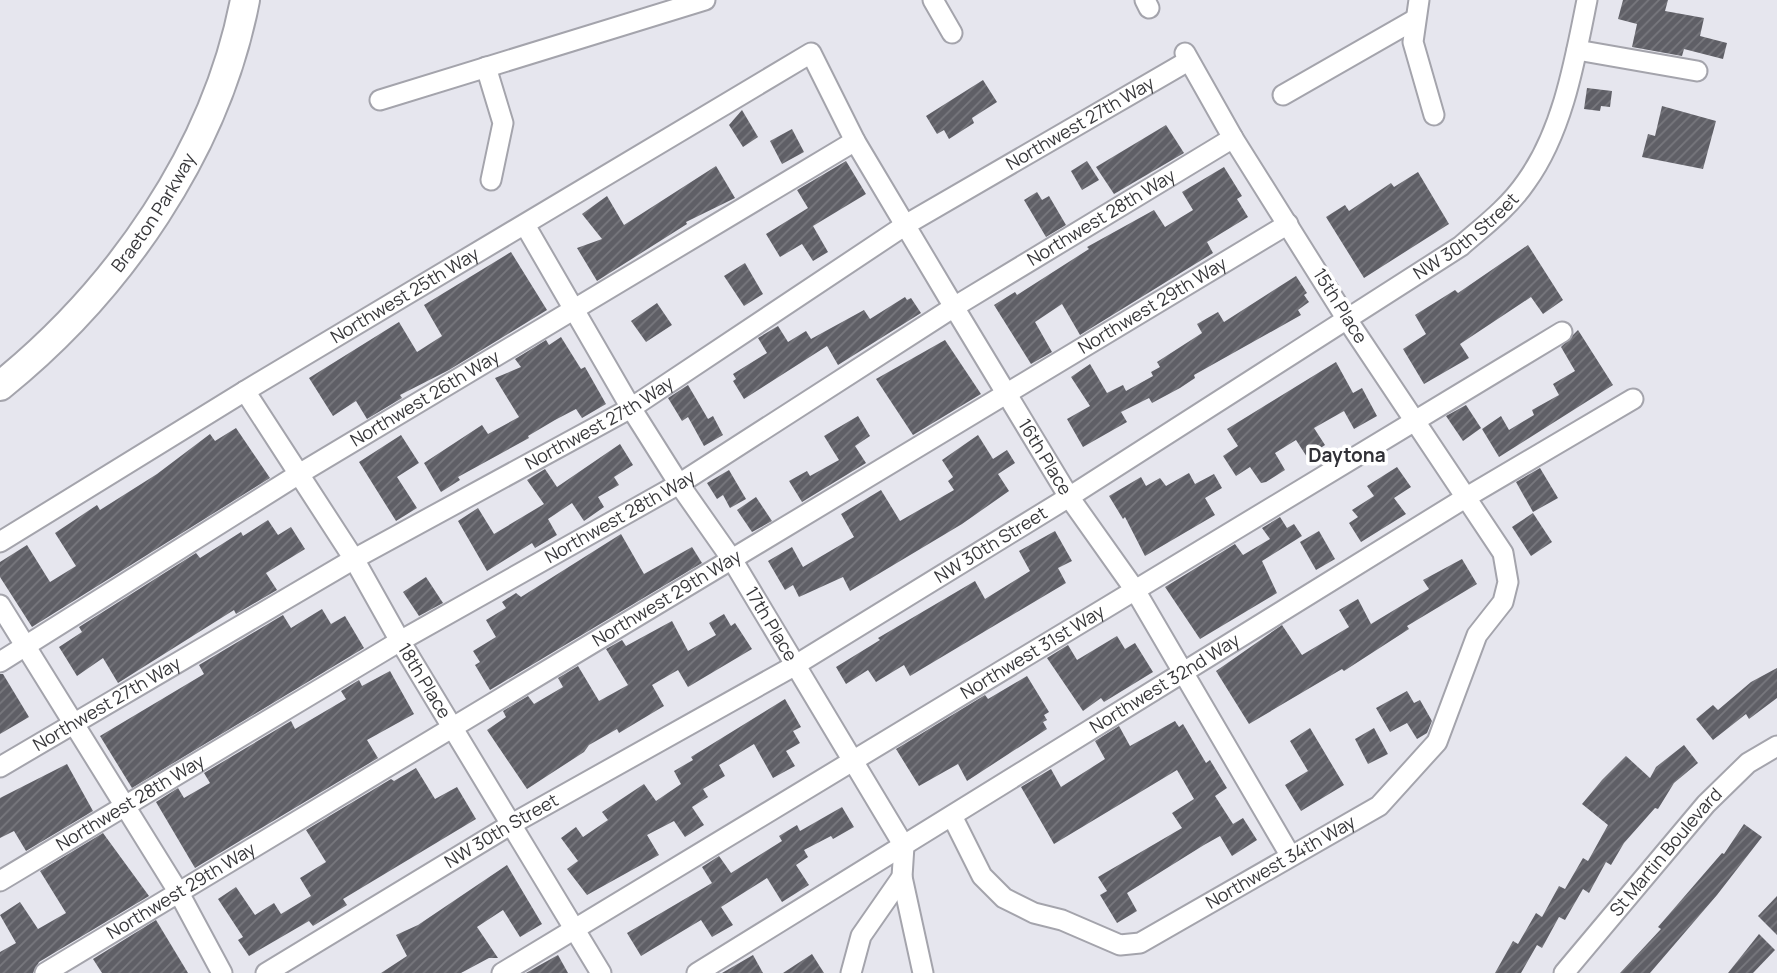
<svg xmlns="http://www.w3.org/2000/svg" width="1777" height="973" viewBox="0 0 1777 973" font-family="Manrope,sans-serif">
	<defs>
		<pattern id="building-hatch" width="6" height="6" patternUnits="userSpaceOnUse" patternTransform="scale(1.75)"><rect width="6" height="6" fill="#5f5f66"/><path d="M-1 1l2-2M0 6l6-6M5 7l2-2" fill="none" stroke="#78787e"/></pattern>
	</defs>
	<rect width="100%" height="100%" fill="#e6e6ee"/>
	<g fill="url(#building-hatch)">
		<polygon points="1623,0 1668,0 1665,11 1704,18 1700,36 1727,43 1723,59 1684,49 1682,56 1632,47 1637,24 1618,19"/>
		<polygon points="983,80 997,102 972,118 974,123 949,139 944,130 937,134 926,116"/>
		<polygon points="1587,88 1612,91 1610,107 1601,106 1600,111 1584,109"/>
		<polygon points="1662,106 1716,121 1703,169 1642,157 1648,134 1655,136"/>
		<polygon points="742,110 758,137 743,147 729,125"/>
		<polygon points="1166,125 1184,153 1114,194 1096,167"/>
		<polygon points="792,129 804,152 782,164 770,141"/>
		<polygon points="846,161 866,194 813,226 828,252 813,261 802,244 780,257 766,234 808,208 797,190"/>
		<polygon points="1087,161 1099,180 1082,190 1071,171"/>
		<polygon points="716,166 735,198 686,222 687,224 597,281 577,248 602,239 582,214 607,196 624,225"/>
		<polygon points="1224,167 1242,196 1237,199 1248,217 1207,242 1213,253 1080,335 1062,304 1035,322 1052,352 1031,364 994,305 1015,292 1017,295 1089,249 1087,247 1154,210 1165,227 1193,210 1182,192"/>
		<polygon points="1418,172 1449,224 1364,278 1326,217 1345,205 1349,211 1391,183 1394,187"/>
		<polygon points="1037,192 1042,200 1049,196 1066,225 1046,237 1024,200"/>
		<polygon points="1528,245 1563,300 1543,314 1531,297 1460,344 1469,358 1424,384 1403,349 1426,334 1415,315 1455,290 1458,293"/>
		<polygon points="511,252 547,310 449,370 400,395 402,398 367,419 356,401 333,416 309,378 399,322 417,352 442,336 424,305"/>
		<polygon points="745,263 763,294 744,306 724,276"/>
		<polygon points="1296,276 1307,293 1304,295 1309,302 1298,310 1301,315 1194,375 1195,378 1180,388 1152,403 1149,398 1121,412 1127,422 1083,447 1067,419 1090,406 1071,377 1090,364 1107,393 1123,385 1126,391 1153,376 1151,372 1160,367 1157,362 1202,333 1197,324 1218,312 1224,322"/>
		<polygon points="905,297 907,300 911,298 921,313 838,365 827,346 744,399 733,381 736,379 733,374 767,353 758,338 778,326 788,342 806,331 811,339 864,310 870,319"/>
		<polygon points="657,303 672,325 646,342 631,321"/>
		<polygon points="1578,330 1613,385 1499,457 1482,429 1501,416 1509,430 1534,415 1532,410 1559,395 1553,384 1575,371 1561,347"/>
		<polygon points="561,337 581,369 585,367 606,404 582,418 576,409 555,420 528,436 529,438 458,477 460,480 441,492 424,463 482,425 488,434 519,417 495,378 521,367 515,359 546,340 549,345"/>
		<polygon points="945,340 981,394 913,435 876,379"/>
		<polygon points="1336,362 1353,393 1362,388 1377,416 1354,429 1344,411 1314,428 1325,445 1307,457 1296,440 1275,453 1285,470 1266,482 1261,483 1250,467 1236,476 1223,456 1238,446 1227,429"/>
		<polygon points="688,385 708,419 713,416 723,435 704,446 688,417 682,421 668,398"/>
		<polygon points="1466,405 1481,428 1463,441 1446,416"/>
		<polygon points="858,416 870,436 855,446 866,463 802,502 789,481 807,471 810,476 839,460 824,436"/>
		<polygon points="236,428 270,478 32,627 0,577 0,562 27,545 50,582 76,566 55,533 97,505 100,510 157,474 210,434 215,441"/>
		<polygon points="401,435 419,463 397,477 417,508 396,521 359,462"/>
		<polygon points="978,435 993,459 1007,450 1015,463 998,474 1009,491 962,524 850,591 843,577 799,597 793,585 785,590 768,561 792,547 803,567 854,537 841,514 881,490 900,521 954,490 948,481 953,477 942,460"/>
		<polygon points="620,444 633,465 614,477 619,485 598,497 604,507 584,521 572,503 548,519 557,535 535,548 532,543 487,571 458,521 478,508 494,534 544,504 527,480 545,469 557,487"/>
		<polygon points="1397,467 1411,487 1394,498 1406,514 1361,542 1349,523 1358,517 1352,510 1374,496 1367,486"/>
		<polygon points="1540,468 1558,498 1533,512 1516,482"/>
		<polygon points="729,470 746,499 730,508 723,495 717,499 707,483"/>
		<polygon points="1189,473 1195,484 1214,474 1222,488 1205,498 1215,515 1145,556 1125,517 1123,519 1109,496 1141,477 1146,486 1160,478 1166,486"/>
		<polygon points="756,497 772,521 752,532 737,510"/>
		<polygon points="1533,513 1552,542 1531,556 1512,527"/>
		<polygon points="1280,517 1287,528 1294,524 1302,536 1262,561 1277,593 1200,639 1165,587 1235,544 1243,555 1270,539 1262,528"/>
		<polygon points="268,520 278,535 291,527 305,549 266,573 277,590 236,614 234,610 118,683 103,658 77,676 59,647 82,632 79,627 196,553 200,558 241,532 243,536"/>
		<polygon points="1055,531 1072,561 1058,568 1066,583 910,676 904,665 876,682 868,670 846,684 836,667 880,640 878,638 975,581 985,599 1030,571 1019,551"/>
		<polygon points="1319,531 1335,559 1316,570 1300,542"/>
		<polygon points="621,534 644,574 692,547 702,563 490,690 475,665 480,662 473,651 496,637 486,620 506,608 502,602 516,593 521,597"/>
		<polygon points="1462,559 1477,584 1407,626 1409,629 1344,671 1342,669 1249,724 1216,671 1282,625 1302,655 1349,627 1339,610 1358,599 1371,624 1429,589 1423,580"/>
		<polygon points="426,577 443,603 419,616 403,592"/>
		<polygon points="322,609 331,624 345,616 364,648 132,788 100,736 204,674 199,665 283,615 291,628"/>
		<polygon points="724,614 731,626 735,623 752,649 688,687 678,670 652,685 664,706 619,733 617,729 589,745 584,752 527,789 487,730 506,717 503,711 528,696 534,704 563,687 558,678 578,666 599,701 628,685 606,649 622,640 626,646 672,621 688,651 716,635 709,623"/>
		<polygon points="1117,636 1125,649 1135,643 1153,672 1104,702 1101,698 1083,711 1047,658 1068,645 1077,660"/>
		<polygon points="1777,668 1777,698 1749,719 1746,714 1713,740 1696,719 1713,705 1718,710 1751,682"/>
		<polygon points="390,671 414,714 367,740 378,758 195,868 156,802 178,788 184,798 210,783 204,773 291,721 295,729 346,699 341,691 359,680 362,686"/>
		<polygon points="0,674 3,674 29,717 0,734"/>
		<polygon points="1027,676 1049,712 1044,715 1047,720 1043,722 1047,729 967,781 958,764 919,786 896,749 985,695 988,699"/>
		<polygon points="1407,691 1414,703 1420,700 1432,721 1427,733 1417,739 1407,723 1390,732 1376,708"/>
		<polygon points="785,699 801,727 793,731 800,743 786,751 795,766 773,778 754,744 726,761 719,765 725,776 703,789 708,797 692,807 704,825 685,837 674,821 647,835 659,855 587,895 567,869 578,861 561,838 576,827 583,837 608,820 602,812 644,784 656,801 681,784 674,771 693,760 691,757"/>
		<polygon points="1175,721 1179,727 1183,724 1206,763 1210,760 1227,788 1215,796 1233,824 1243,818 1257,840 1232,856 1220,836 1204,845 1127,893 1137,911 1117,923 1100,895 1107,891 1098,877 1182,828 1172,813 1194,799 1177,770 1054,844 1021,787 1051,769 1061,787 1105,759 1095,741 1119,726 1130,746"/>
		<polygon points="1310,728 1344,785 1301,811 1285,785 1308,771 1290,741"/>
		<polygon points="1374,728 1388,754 1368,764 1355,739"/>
		<polygon points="1684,745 1698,763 1674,783 1658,809 1655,808 1624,843 1611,865 1606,862 1589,893 1583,889 1565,920 1559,917 1542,948 1537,945 1521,973 1495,973 1513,941 1518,944 1536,913 1542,917 1559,886 1565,889 1583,858 1588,861 1608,825 1582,804 1602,780 1626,756 1650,778 1656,767"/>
		<polygon points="67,764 93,811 26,851 14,831 0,838 0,798"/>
		<polygon points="416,768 435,799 457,787 476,819 343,899 347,905 313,926 309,921 249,956 238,940 243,937 218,899 236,887 255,915 274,903 281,914 311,896 300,878 326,862 306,830 391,779 394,781"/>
		<polygon points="842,807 854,827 833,839 831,836 804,850 808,857 796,865 809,885 782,902 767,878 721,907 733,925 712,937 701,920 641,956 627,933 712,883 702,867 719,856 731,873 782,841 779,836 797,825 800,831"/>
		<polygon points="1744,824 1762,837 1717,895 1650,973 1620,973 1661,929 1658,927 1722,853 1724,854"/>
		<polygon points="103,833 149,896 39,962 33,973 0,973 0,952 16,943 0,915 20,902 38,929 66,913 40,871"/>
		<polygon points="507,865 542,924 520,937 503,910 477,927 498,958 489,958 461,973 381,973 407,956 396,935 418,925"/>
		<polygon points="1777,896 1777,935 1758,916"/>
		<polygon points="156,920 188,973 102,973 93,959"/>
		<polygon points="1759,934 1775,950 1753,973 1728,973"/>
		<polygon points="812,954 824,973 783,973"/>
		<polygon points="558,955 568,973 526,973 540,965"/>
		<polygon points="753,955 763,973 722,973"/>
	</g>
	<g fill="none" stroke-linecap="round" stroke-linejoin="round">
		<g stroke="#a4a4ac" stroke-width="23">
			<g id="street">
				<polyline points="933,0 952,33"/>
				<polyline points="1145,0 1149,8"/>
				<polyline points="1419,0 1413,42 1434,115"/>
				<polyline points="1577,50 1697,71"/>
				<polyline points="486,67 503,123 491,180"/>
				<polyline points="1283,95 1414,20"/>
				<polyline points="380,100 705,0"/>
				<path id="s1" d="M525,225L631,408L679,484L733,561L904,846L902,877L923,973"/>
				<path id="s2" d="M245,391L354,559L400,641L601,973"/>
				<path id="s3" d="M0,542L245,391L811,53L855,141L954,307L1069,497L1135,590L1290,855"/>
				<polyline points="0,605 179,893 222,973"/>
				<path id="s4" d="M0,662L299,474L855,141"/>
				<path id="s5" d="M0,767L354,559L631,408L907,224L1188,61"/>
				<path id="s6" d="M952,816L982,876L1004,898L1034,913L1062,920L1120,945L1140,943L1379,806L1437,742L1477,635L1503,602L1508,582L1503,553L1346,318L1233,138L1185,53"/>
				<path id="s7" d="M0,881L400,641L679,484L954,307L1233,138"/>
				<path id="s8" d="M45,973L1288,224"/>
				<path id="s9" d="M266,973L510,825L794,666L1069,497L1461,246C1484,226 1509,207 1526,182C1563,131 1575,60 1587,0"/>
				<path id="s10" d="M502,973L1562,332"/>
				<path id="s11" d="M697,973L1465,498L1633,399"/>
				<polyline points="851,973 861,936 902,877"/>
				<path id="s12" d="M1564,973L1706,804L1748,763L1777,746"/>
			</g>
		</g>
		<g stroke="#a4a4ac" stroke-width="32">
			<g id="secondary">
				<path id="s13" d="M0,386C118,291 216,151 245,0"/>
			</g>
		</g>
		<use href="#street" stroke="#fff" stroke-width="19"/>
		<use href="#secondary" stroke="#fff" stroke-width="28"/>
	</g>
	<g text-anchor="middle" stroke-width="7" stroke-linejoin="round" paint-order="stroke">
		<g font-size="18" fill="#38383b" stroke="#fff">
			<text dy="6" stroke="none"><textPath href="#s5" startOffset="1258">Northwest 27th Way</textPath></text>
			<text dy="6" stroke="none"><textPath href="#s13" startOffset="233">Braeton Parkway</textPath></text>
			<text dy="6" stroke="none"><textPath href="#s7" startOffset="1286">Northwest 28th Way</textPath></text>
			<text dy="6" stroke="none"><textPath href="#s9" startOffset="1409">NW 30th Street</textPath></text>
			<text dy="6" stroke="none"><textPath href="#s3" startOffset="474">Northwest 25th Way</textPath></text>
			<text transform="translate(1340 306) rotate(58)" y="6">15th Place</text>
			<text dy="6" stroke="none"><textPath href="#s8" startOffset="1293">Northwest 29th Way</textPath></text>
			<text dy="6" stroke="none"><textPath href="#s4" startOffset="500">Northwest 26th Way</textPath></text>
			<text dy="6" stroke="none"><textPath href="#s5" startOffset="691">Northwest 27th Way</textPath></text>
			<text dy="6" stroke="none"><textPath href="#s3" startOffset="1414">16th Place</textPath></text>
			<text dy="6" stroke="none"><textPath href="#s7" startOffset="719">Northwest 28th Way</textPath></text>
			<text dy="6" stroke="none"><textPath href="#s9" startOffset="842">NW 30th Street</textPath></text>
			<text dy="6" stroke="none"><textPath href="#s8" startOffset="726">Northwest 29th Way</textPath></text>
			<text dy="6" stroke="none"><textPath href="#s1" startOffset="469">17th Place</textPath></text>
			<text dy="6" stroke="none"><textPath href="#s10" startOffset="620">Northwest 31st Way</textPath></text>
			<text dy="6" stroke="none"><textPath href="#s2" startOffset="341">18th Place</textPath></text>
			<text dy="6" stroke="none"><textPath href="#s11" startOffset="550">Northwest 32nd Way</textPath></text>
			<text dy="6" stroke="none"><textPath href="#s5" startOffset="124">Northwest 27th Way</textPath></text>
			<text dy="6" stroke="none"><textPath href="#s7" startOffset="152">Northwest 28th Way</textPath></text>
			<text dy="6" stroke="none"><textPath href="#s9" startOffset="275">NW 30th Street</textPath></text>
			<text dy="6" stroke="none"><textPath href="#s12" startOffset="158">St Martin Boulevard</textPath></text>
			<text dy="6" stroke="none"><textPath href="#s6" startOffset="406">Northwest 34th Way</textPath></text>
			<text dy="6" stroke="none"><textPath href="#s8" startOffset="159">Northwest 29th Way</textPath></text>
		</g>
		<g font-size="19" font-weight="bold" fill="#303036" stroke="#fff">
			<text x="1347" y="462">Daytona</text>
		</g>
	</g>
</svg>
